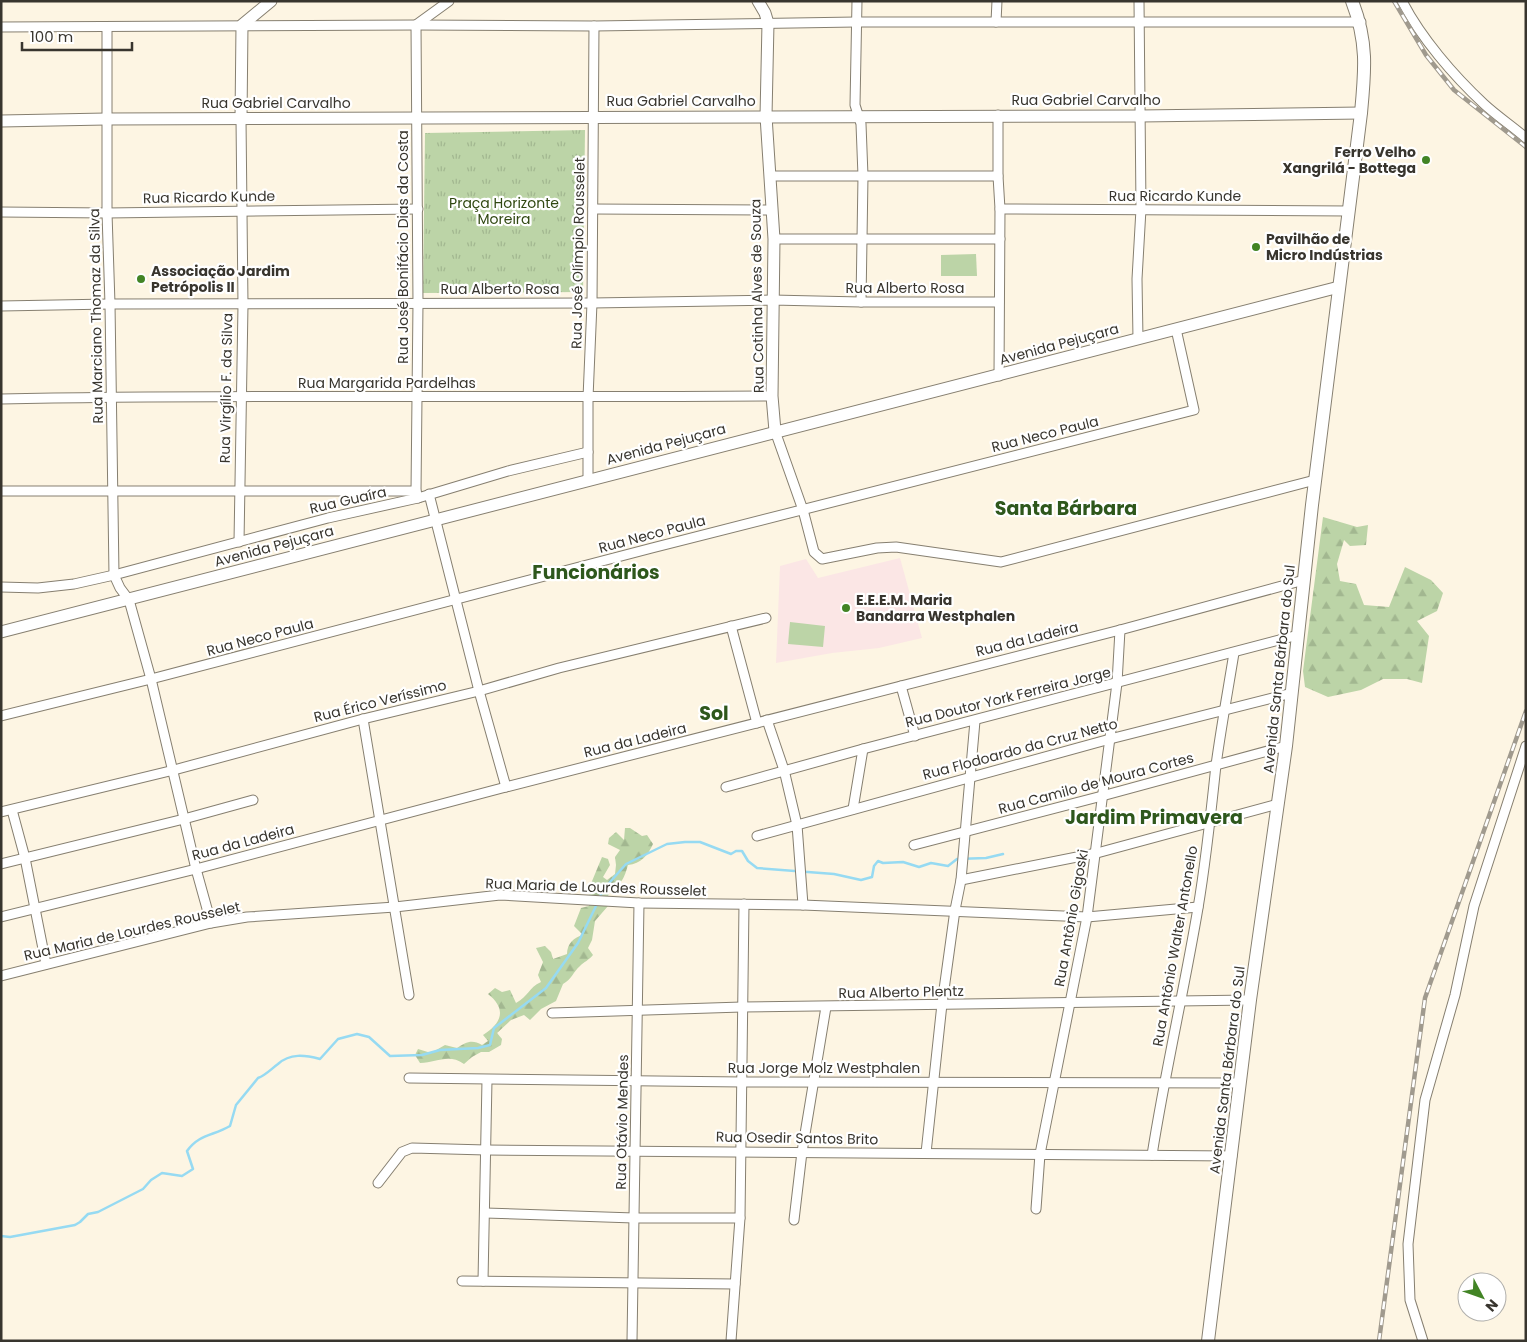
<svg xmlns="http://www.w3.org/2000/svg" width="1527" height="1342" viewBox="0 0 1527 1342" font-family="Poppins,sans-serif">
	<defs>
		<pattern id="forest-firs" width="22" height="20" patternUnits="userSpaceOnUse" patternTransform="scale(1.25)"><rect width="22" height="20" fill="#bcd4a7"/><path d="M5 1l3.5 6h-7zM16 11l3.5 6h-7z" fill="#a2b790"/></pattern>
		<pattern id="park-tufts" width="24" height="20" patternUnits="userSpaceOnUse" patternTransform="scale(1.25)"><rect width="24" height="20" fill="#bcd4a7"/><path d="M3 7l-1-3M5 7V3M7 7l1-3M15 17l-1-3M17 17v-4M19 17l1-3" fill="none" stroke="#a2b790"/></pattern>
	</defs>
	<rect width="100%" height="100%" fill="#fdf5e3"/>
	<polygon fill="#fbe6e5" points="900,558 922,638 879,648 832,653 776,663 780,566 806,559 818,578"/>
	<g fill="url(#forest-firs)">
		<polygon points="1323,517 1357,527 1368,525 1366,545 1350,546 1344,540 1337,564 1340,581 1356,584 1364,605 1389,607 1405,567 1431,580 1443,593 1437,611 1417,621 1429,636 1422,683 1407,679 1383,679 1361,690 1328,697 1305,687 1303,671"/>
		<path d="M625,828H630L642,836L647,835L653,844C648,855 641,864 628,865C624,878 623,883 610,889L607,900L608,906L595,921L592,940L588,948L593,955C589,960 584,962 580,966C573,972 572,979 563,984L556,1001L541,1009L530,1020L524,1015L511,1020L497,1033L502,1039L501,1045L489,1052H481L472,1057L464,1064C448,1053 437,1063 420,1063L415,1055L418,1049L431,1053L445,1045L457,1048C466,1042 472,1039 482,1045L488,1041L483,1035C502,1023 507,1009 488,994L495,988L502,992L510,990L516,1003C529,996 528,988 541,982L538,975L543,962L536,948L545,946L551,952L553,959L567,954C567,944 574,937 583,935L574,926L581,908L589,906L590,886L602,857L608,859L610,865L603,877L607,880L615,874L616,865L615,857L620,850L608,844L609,838L616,832L624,840Z"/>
	</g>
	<polygon fill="url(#park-tufts)" points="585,130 583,292 423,293 425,133"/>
	<g fill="#bcd4a7">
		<polygon points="976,254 977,276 941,276 941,255"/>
		<polygon points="790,622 825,626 823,647 788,644"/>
	</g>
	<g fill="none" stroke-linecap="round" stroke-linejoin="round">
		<g stroke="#96daf2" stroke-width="2.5">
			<polyline points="599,899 603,890 626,864 667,844 685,842 700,842 731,854 736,851 742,851 748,861 757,868 834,874 861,880 872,877 874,866 878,861 883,863 903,862 919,867 931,863 948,866 957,859 986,858 1003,854"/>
			<path d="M1,1236L10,1237L75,1225L80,1222L88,1214L98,1212L143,1189L151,1180L162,1173L182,1176L193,1169L187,1151C199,1134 213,1136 230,1126L236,1105L258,1078C266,1075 271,1069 278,1064C290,1053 305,1055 320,1059L338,1039L357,1034L369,1037L390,1056L422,1055L440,1050L478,1048L490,1045L494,1028L546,988L578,943L597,904"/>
		</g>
		<g stroke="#867f70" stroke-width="11">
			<g id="minor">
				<polyline points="857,1 855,105 861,124 863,176 861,302"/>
				<path d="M1402,1C1421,38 1454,76 1484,104C1497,116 1512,126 1526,138"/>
				<polyline points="996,22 997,1"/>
				<polyline points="1,27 416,25 594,26 856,22 1361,22"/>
				<polyline points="107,27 107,213 110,304 114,575 120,588 129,600 151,679 196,869 211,923"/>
				<polyline points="998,115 998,176 1000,209 999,376"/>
				<polyline points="770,176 998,176"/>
				<polyline points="593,209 772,210"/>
				<polyline points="1000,209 1349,211"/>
				<polyline points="1,212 107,213 418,209"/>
				<polyline points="774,239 1000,239"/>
				<polyline points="1,306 110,304 592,303 772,300 861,302 999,302"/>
				<polyline points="1138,339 1137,279 1141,209 1139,1"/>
				<path d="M1,399C258,394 515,398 772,396"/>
				<polyline points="775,431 803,510 814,552 822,559 877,548 896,547 1001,562 1315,480"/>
				<polyline points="588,480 588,398 592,303 594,26"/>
				<polyline points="1,491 416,491"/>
				<polyline points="429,494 479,691 506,787"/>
				<polyline points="418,498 416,491 418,303 416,25 449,1"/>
				<polyline points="239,542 243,305 241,119"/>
				<polyline points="1,587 38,588 74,584 114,575 328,518 418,498 508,471 588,452"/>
				<polyline points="731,626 757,723"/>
				<polyline points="901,686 915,736"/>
				<polyline points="1,716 151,679 652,548 1194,410 1176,329"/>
				<polyline points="363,719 409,995"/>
				<polyline points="767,720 784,770 797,825 803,905"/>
				<polyline points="726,787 863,749 1298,635"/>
				<polyline points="853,809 863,749"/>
				<polyline points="12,810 25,858 46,964"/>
				<polyline points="1,812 174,770 363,719 479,691 559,668 766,618"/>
				<polyline points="757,836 1110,739 1292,693"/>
				<polyline points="914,845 1102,796 1286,746"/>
				<polyline points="1,864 184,819 253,800"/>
				<polyline points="961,880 1097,853 1278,804"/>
				<polyline points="1,917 196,869 506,787 1120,630 1304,580"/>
				<polyline points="1,976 211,923 247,917 395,907 500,895 639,903 803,905 1087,917 1198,907"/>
				<polyline points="552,1013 742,1007 1250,1000"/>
				<polyline points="409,1078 742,1082 1239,1083"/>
				<polyline points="926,1153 942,1004 955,910 961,880 975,721"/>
				<path d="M1152,1155C1165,1072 1184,991 1198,908C1206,861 1211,813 1216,765C1221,728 1228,690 1234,653"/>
				<polyline points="378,1183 402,1152 412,1148 486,1150 1232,1156"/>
				<polyline points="1036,1209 1040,1154 1087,917 1117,683 1120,630"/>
				<polyline points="485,1213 634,1218 740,1218"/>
				<polyline points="794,1220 802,1152 826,1007"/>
				<polyline points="462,1281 735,1284"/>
				<polyline points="483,1281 487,1080"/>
				<polyline points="632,1341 639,903"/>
				<polyline points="731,1341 740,1218 744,904"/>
				<polyline points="1423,1341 1410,1300 1408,1244 1425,1100 1455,995 1474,906 1526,746"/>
			</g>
		</g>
		<g stroke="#867f70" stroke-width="13">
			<g id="tertiary">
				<polyline points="758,1 765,13 768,23 766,116 774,239 772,396 775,431"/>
				<polyline points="241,119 242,25 271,1"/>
				<polyline points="1,121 106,119 1140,116 1361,113"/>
				<polyline points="1,632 1339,287"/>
			</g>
		</g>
		<g stroke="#867f70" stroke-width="14">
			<path id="secondary" d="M1208,1341L1250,1000L1286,746L1312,505L1361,113C1365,71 1368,42 1352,1"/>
		</g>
		<use href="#minor" stroke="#fff" stroke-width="9"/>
		<use href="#tertiary" stroke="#fff" stroke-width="11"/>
		<use href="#secondary" stroke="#fff" stroke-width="12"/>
		<g stroke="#a09a8e" stroke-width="4.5">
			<g id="rail">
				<polyline points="1394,1 1426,55 1454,90 1526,147"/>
				<polyline points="1379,1341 1425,998 1526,711"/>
			</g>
		</g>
		<use href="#rail" stroke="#fff" stroke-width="2.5" stroke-dasharray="8" stroke-linecap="butt"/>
	</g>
	<g fill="#428425" stroke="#fff" stroke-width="2">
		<circle cx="1426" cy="160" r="5"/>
		<circle cx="1256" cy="247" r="5"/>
		<circle cx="141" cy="279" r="5"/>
		<circle cx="846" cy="608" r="5"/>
	</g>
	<g text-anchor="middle" stroke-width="4.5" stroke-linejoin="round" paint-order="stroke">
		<g font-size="14" fill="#38352e" stroke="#fff">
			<text x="1086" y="105">Rua Gabriel Carvalho</text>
			<text x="681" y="106">Rua Gabriel Carvalho</text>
			<text x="276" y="108">Rua Gabriel Carvalho</text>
			<text x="1175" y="201">Rua Ricardo Kunde</text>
			<text transform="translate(209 197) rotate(-1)" y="5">Rua Ricardo Kunde</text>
			<text transform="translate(403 247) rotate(-90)" y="5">Rua José Bonifácio Dias da Costa</text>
			<text transform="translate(578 253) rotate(-89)" y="5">Rua José Olímpio Rousselet</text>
			<text x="905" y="293">Rua Alberto Rosa</text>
			<text x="500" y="294">Rua Alberto Rosa</text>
			<text transform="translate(757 296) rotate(-91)" y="5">Rua Cotinha Alves de Souza</text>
			<text transform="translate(96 316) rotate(-91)" y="5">Rua Marciano Thomaz da Silva</text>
			<text transform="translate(1059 344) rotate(-15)" y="5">Avenida Pejuçara</text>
			<text x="387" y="388">Rua Margarida Pardelhas</text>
			<text transform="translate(226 388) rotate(-89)" y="5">Rua Virgílio F. da Silva</text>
			<text transform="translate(1045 434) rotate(-14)" y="5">Rua Neco Paula</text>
			<text transform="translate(666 444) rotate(-15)" y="5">Avenida Pejuçara</text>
			<text transform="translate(348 500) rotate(-13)" y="5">Rua Guaíra</text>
			<text transform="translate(652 534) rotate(-15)" y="5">Rua Neco Paula</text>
			<text transform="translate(274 546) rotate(-15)" y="5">Avenida Pejuçara</text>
			<text transform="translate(260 637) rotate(-15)" y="5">Rua Neco Paula</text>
			<text transform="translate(1027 639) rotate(-14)" y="5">Rua da Ladeira</text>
			<text transform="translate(1279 669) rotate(-84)" y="5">Avenida Santa Bárbara do Sul</text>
			<text transform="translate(1008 697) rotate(-14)" y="5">Rua Doutor York Ferreira Jorge</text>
			<text transform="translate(380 701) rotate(-14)" y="5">Rua Érico Veríssimo</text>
			<text transform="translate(635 740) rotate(-14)" y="5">Rua da Ladeira</text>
			<text transform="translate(1020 749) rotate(-15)" y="5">Rua Flodoardo da Cruz Netto</text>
			<text transform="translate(1096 783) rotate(-15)" y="5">Rua Camilo de Moura Cortes</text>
			<text transform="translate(243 842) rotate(-15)" y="5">Rua da Ladeira</text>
			<text transform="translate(596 887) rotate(2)" y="5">Rua Maria de Lourdes Rousselet</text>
			<text transform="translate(1071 918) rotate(-80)" y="5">Rua Antônio Gigoski</text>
			<text transform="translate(132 931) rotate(-13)" y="5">Rua Maria de Lourdes Rousselet</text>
			<text transform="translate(1175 946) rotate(-80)" y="5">Rua Antônio Walter Antonello</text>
			<text transform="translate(901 992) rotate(-1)" y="5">Rua Alberto Plentz</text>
			<text x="824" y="1073">Rua Jorge Molz Westphalen</text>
			<text transform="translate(1227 1070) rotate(-83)" y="5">Avenida Santa Bárbara do Sul</text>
			<text transform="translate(622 1122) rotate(-89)" y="5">Rua Otávio Mendes</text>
			<text transform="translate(797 1138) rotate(1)" y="5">Rua Osedir Santos Brito</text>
		</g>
		<g font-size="14" font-weight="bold" fill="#38352e" stroke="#fff" text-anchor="start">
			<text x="1416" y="157" text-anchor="end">Ferro Velho<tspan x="1416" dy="16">Xangrilá - Bottega</tspan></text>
			<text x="1266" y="244">Pavilhão de<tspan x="1266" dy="16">Micro Indústrias</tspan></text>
			<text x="151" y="276">Associação Jardim<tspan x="151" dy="16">Petrópolis II</tspan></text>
			<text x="856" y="605">E.E.E.M. Maria<tspan x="856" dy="16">Bandarra Westphalen</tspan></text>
		</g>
		<g font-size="14" fill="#304811" stroke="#fff">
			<text x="504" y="208">Praça Horizonte<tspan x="504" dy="16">Moreira</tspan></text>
		</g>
		<g font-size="19" font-weight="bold" fill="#2e571c" stroke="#fff">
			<text x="1066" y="515">Santa Bárbara</text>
			<text x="596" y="579">Funcionários</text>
			<text x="714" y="720">Sol</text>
			<text x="1154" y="824">Jardim Primavera</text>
		</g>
	</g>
	<rect width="1527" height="1342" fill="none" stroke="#38352e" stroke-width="5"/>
	<g transform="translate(1482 1297) rotate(131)"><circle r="24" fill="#ffffff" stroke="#afaeab"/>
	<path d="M0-4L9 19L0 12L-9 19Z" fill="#428425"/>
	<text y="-8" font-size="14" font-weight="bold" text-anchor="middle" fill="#38352e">N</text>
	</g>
	<path d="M22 42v8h110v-8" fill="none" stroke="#38352e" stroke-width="2.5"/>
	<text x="30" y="42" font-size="15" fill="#38352e" stroke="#ffffff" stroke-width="4" paint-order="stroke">100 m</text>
</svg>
